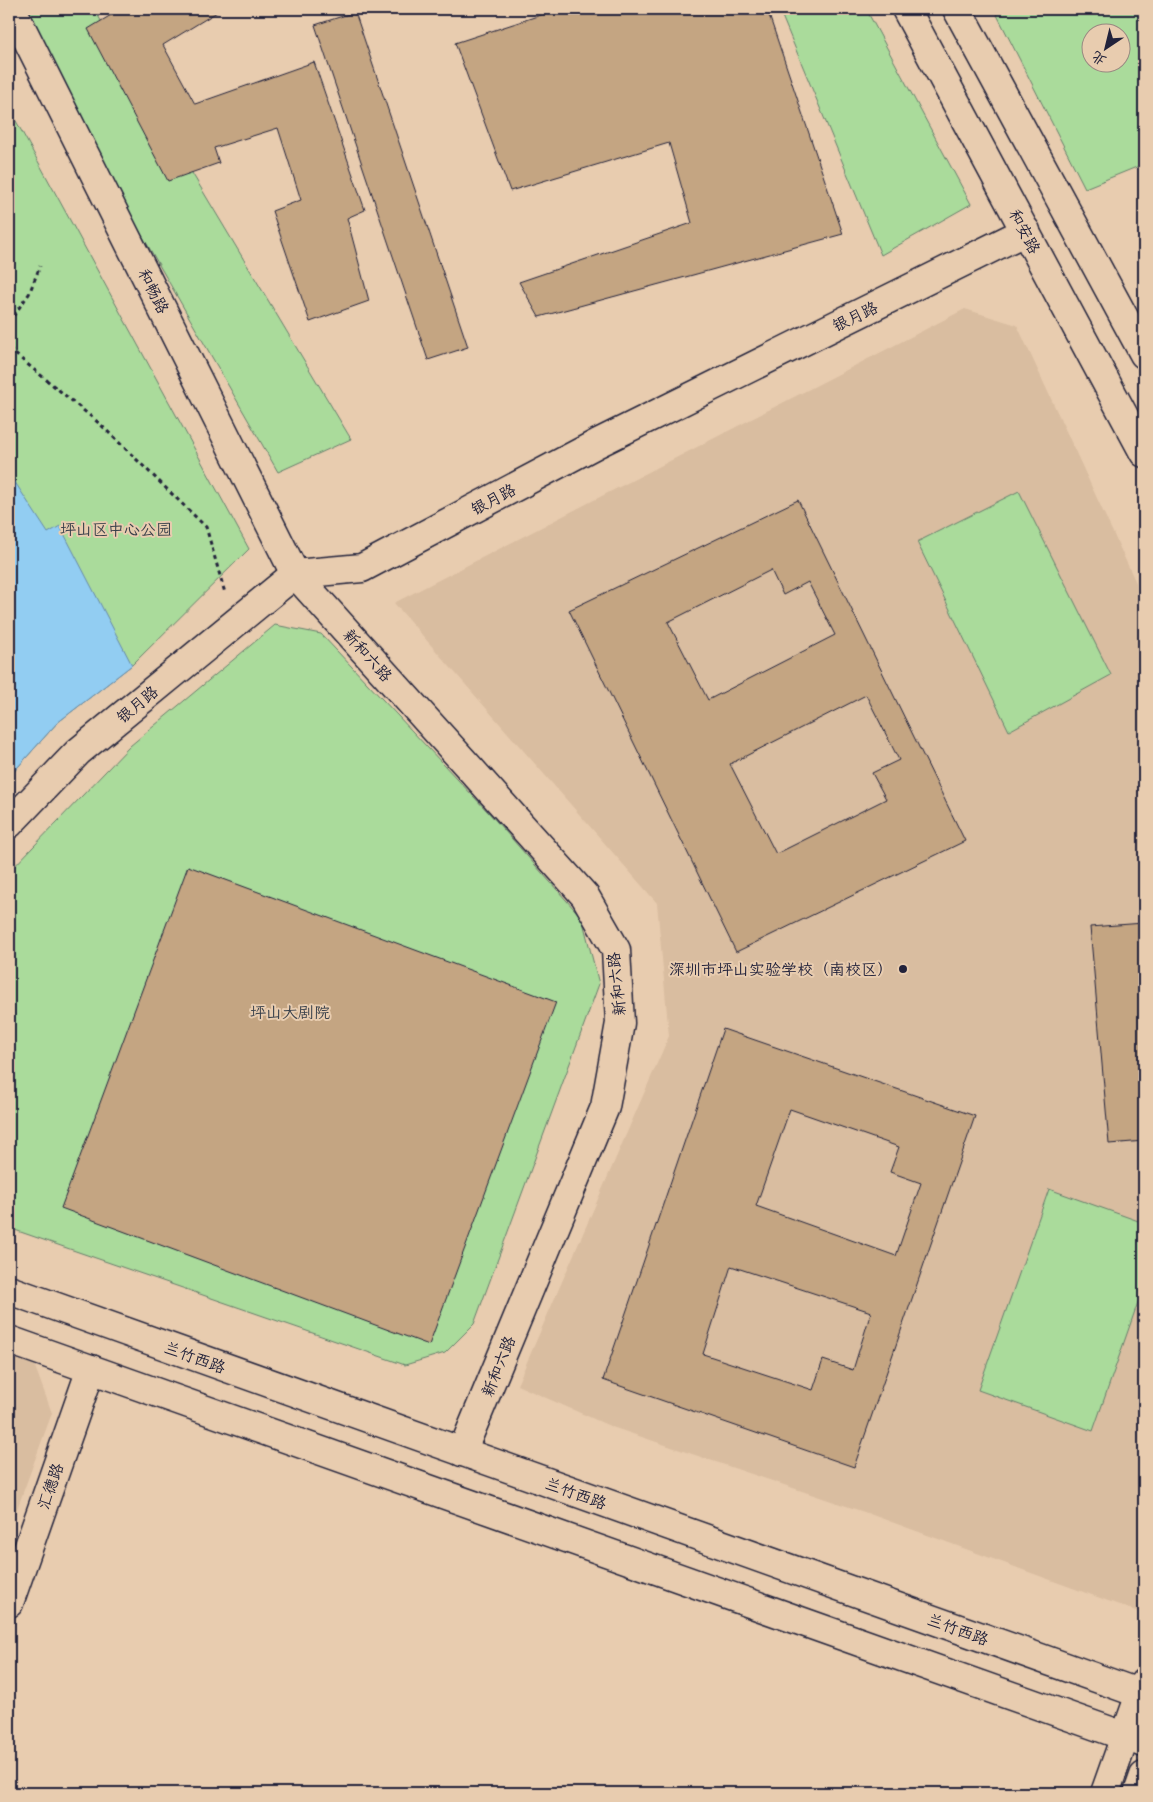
<svg xmlns="http://www.w3.org/2000/svg" width="1153" height="1802" viewBox="0 0 1153 1802" font-family="'Gochi Hand','LXGW WenKai TC',sans-serif">
	<rect width="100%" height="100%" fill="#e8ccaf"/>
	<filter id="ink" filterUnits="userSpaceOnUse"><feTurbulence type="fractalNoise" baseFrequency=".02" numOctaves="2"/><feDisplacementMap in="SourceGraphic" scale="10" xChannelSelector="R" yChannelSelector="G"/><feConvolveMatrix kernelMatrix="1 2 1 2 8 2 1 2 1" color-interpolation-filters="sRGB"/></filter>
	<g filter="url(#ink)">
		<g fill="#d9bda0">
			<polygon points="965,309 1017,325 1144,600 1144,1614 867,1513 612,1427 517,1385 669,1036 657,903 394,603"/>
			<polygon points="9,1356 34,1364 52,1413 9,1531"/>
		</g>
		<g fill="#aadb9b" stroke="#667e6b" fill-rule="evenodd">
			<polygon points="18,9 94,9 351,439 278,472 16,16"/>
			<polygon points="779,9 866,9 971,204 881,255"/>
			<path d="M994,9H1144V164L1085,188ZM1090,32H1120V62H1090Z"/>
			<polygon points="9,108 249,549 132,665 57,723 9,777"/>
			<polygon points="1019,491 1111,675 1009,731 917,542"/>
			<polygon points="275,625 321,634 489,813 582,918 599,984 474,1324 445,1353 405,1365 9,1228 9,872 130,746"/>
			<polygon points="1049,1189 1144,1223 1144,1285 1093,1431 978,1390"/>
		</g>
		<polygon fill="#92cdf2" stroke="#6589a9" points="9,473 48,533 60,526 132,665 57,723 9,777"/>
		<g fill="#c4a582" stroke="#22223b" fill-rule="evenodd">
			<polygon points="121,9 222,9 163,45 195,104 314,62 365,210 347,218 369,301 310,322 272,211 301,200 278,128 214,148 219,163 168,181 88,29"/>
			<polygon points="559,9 767,9 843,234 539,317 519,282 692,223 669,143 510,191 455,43"/>
			<polygon points="355,12 468,347 428,360 315,25"/>
			<path d="M798,500L965,841L736,952L569,610ZM771,570L783,595L808,582L835,635L708,700L668,622ZM866,695L899,760L872,773L886,799L776,854L730,764Z"/>
			<polygon points="188,866 556,1002 429,1345 61,1208"/>
			<polygon points="1144,923 1144,1141 1109,1144 1090,927"/>
			<path d="M723,1029L975,1116L854,1467L603,1380ZM790,1109L899,1147L890,1172L921,1183L896,1256L756,1206ZM731,1266L871,1312L853,1370L823,1360L813,1390L703,1354Z"/>
		</g>
		<g fill="none" stroke-linecap="round" stroke-linejoin="round">
			<g stroke="#22223b" stroke-width="31">
				<g id="street">
					<polyline points="12,9 295,574 585,896 616,950 620,1023 605,1107 462,1452"/>
					<polyline points="9,1603 91,1369"/>
				</g>
			</g>
			<g stroke="#22223b" stroke-width="31">
				<g id="secondary">
					<polyline points="906,9 1144,453"/>
					<polyline points="957,9 1144,354"/>
					<polyline points="9,824 78,752 295,574 362,568 598,443 1026,231"/>
					<polyline points="9,1290 1144,1695"/>
					<polyline points="9,1340 1144,1743"/>
					<polyline points="1105,1793 1144,1683"/>
					<polyline points="1138,1793 1144,1776"/>
				</g>
			</g>
			<g stroke="#22223b" stroke-width="3" stroke-dasharray="4 4" stroke-linecap="butt">
				<polyline points="9,322 29,294 40,266"/>
				<polyline points="9,349 100,424 206,527 225,593"/>
			</g>
			<use href="#street" stroke="#e8ccaf" stroke-width="28"/>
			<use href="#secondary" stroke="#e8ccaf" stroke-width="28"/>
		</g>
	</g>
	<circle fill="#22223b" stroke="#e8ccaf" stroke-width="2" cx="903" cy="969" r="5"/>
	<g text-anchor="middle" stroke-width="4" stroke-linejoin="round" paint-order="stroke">
		<g font-size="16" fill="#22223b" stroke="#e8ccaf">
			<text transform="translate(1025 231) rotate(62)" y="6">和安路</text>
			<text transform="translate(154 291) rotate(63)" y="6">和畅路</text>
			<text transform="translate(855 316) rotate(-26)" y="6">银月路</text>
			<text transform="translate(493 499) rotate(-28)" y="6">银月路</text>
			<text transform="translate(368 655) rotate(48)" y="6">新和六路</text>
			<text transform="translate(137 704) rotate(-40)" y="6">银月路</text>
			<text transform="translate(616 984) rotate(-96)" y="6">新和六路</text>
			<text transform="translate(195 1357) rotate(20)" y="6">兰竹西路</text>
			<text transform="translate(498 1366) rotate(-68)" y="6">新和六路</text>
			<text transform="translate(50 1486) rotate(-71)" y="6">汇德路</text>
			<text transform="translate(576 1493) rotate(20)" y="6">兰竹西路</text>
			<text transform="translate(958 1629) rotate(20)" y="6">兰竹西路</text>
		</g>
		<g font-size="16" fill="#363e49" stroke="#e8ccaf">
			<text x="116" y="535">坪山区中心公园</text>
			<text x="290" y="1018">坪山大剧院</text>
		</g>
		<g font-size="16" fill="#22223b" stroke="#e8ccaf" text-anchor="end">
			<text x="893" y="975">深圳市坪山实验学校（南校区）</text>
		</g>
	</g>
	<rect width="1153" height="1802" fill="none" stroke="#e8ccaf" stroke-width="30"/>
	<rect x="15" y="15" width="1123" height="1772" fill="none" stroke="#22223b" stroke-width="2" filter="url(#ink)"/>
	<g transform="translate(1106 48) rotate(215)"><circle r="24" fill="#e8ccaf" stroke="#998881"/>
	<path d="M0-4L9 19L0 12L-9 19Z" fill="#22223b"/>
	<text y="-8" font-size="14" font-weight="bold" text-anchor="middle" fill="#22223b">北</text>
	</g>
</svg>
